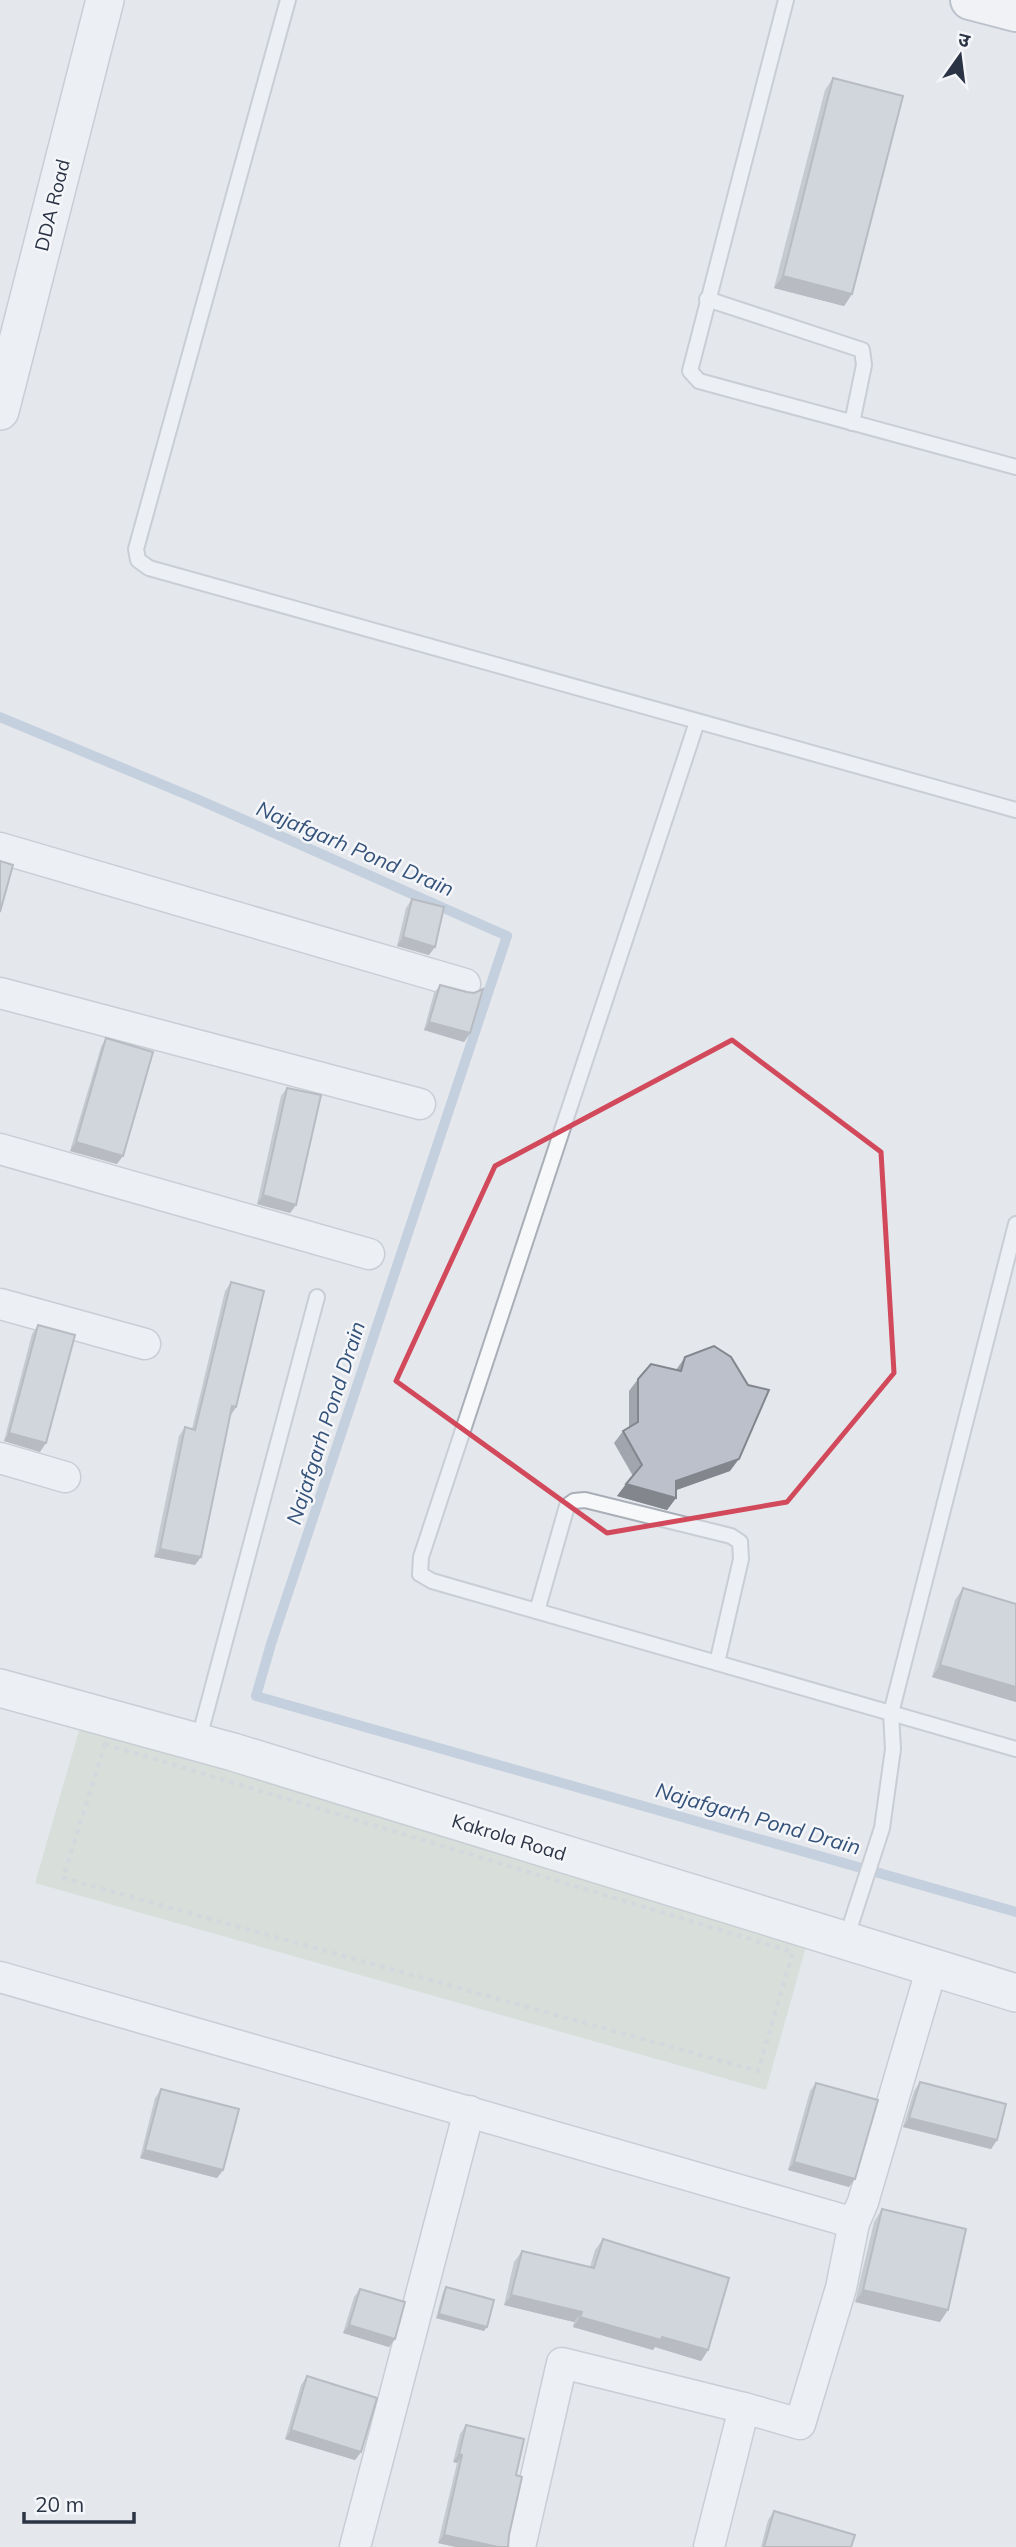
<svg xmlns="http://www.w3.org/2000/svg" width="1016" height="2547" viewBox="0 0 1016 2547" font-family="Mulish,'Noto Sans Devanagari',sans-serif">
	<rect width="100%" height="100%" fill="#e4e7ec"/>
	<polygon fill="#c9d6c5" points="82,1720 806,1947 766,2090 35,1883"/>
	<g fill="none" stroke-linecap="round" stroke-linejoin="round">
		<polyline stroke="#9fb4cc" stroke-width="10" points="0,717 197,799 507,936 271,1644 256,1696 1016,1912"/>
		<g stroke="#a9aeb7" stroke-width="18">
			<g id="service">
				<polyline points="288,0 136,549 138,560 149,568 1016,810"/>
				<polyline points="786,0 690,371 699,381 1016,467"/>
				<polyline points="707,299 862,350 864,365 852,423"/>
				<polyline points="697,722 421,1557 420,1574 432,1581 1016,1749"/>
				<polyline points="537,1611 567,1506 574,1501 585,1500 731,1536 740,1542 741,1559 717,1663"/>
				<polyline points="198,1742 317,1297"/>
				<polyline points="846,1939 882,1828 893,1749 891,1713 1016,1224"/>
			</g>
		</g>
		<g stroke="#a9aeb7" stroke-width="33">
			<g id="minor">
				<polyline points="0,848 465,984"/>
				<polyline points="0,993 420,1104"/>
				<polyline points="0,1149 369,1254"/>
				<polyline points="0,1304 145,1344"/>
				<polyline points="0,1458 65,1477"/>
				<polyline points="0,1977 854,2223"/>
				<polyline points="355,2547 469,2111"/>
				<polyline points="520,2547 562,2363 744,2408"/>
				<polyline points="709,2547 744,2408 800,2424 841,2288 854,2223 863,2202 932,1967"/>
			</g>
		</g>
		<g stroke="#a9aeb7" stroke-width="40">
			<g id="tertiary">
				<polyline points="0,411 105,0"/>
				<polyline points="0,1688 233,1752 1016,1993"/>
			</g>
		</g>
		<g stroke="#8b94a3" stroke-width="42">
			<polyline id="trunk" points="970,0 1016,12"/>
		</g>
		<polygon stroke="#c2c5cb" stroke-width="4.5" stroke-dasharray="5 5" stroke-linecap="butt" points="105,1744 793,1952 758,2071 63,1878"/>
		<use href="#service" stroke="#f7f8fa" stroke-width="14"/>
		<use href="#minor" stroke="#f7f8fa" stroke-width="30"/>
		<use href="#tertiary" stroke="#f7f8fa" stroke-width="37"/>
		<use href="#trunk" stroke="#fff" stroke-width="38"/>
	</g>
	<g fill="#a1a5ae">
		<polygon points="833,78 852,294 844,306 774,288 825,90"/>
		<polygon points="412,899 429,955 397,946 406,908"/>
		<polygon points="440,985 470,1033 464,1042 424,1030 434,993"/>
		<polygon points="106,1038 117,1164 70,1151 101,1047"/>
		<polygon points="287,1088 296,1205 290,1213 257,1204 281,1096"/>
		<polygon points="231,1282 195,1565 154,1557 179,1436 185,1427 192,1429 225,1291"/>
		<polygon points="38,1325 40,1452 4,1441 32,1334"/>
		<polygon points="685,1357 730,1471 676,1490 676,1498 667,1510 617,1496 633,1476 614,1443 623,1431 629,1427 629,1391 638,1379 676,1370"/>
		<polygon points="963,1588 1016,1604 1016,1702 932,1677 955,1600"/>
		<polygon points="920,2082 997,2140 991,2149 903,2127 914,2091"/>
		<polygon points="816,2083 849,2187 788,2170 810,2091"/>
		<polygon points="161,2089 223,2170 217,2178 140,2158 155,2098"/>
		<polygon points="882,2209 940,2322 855,2302 874,2222"/>
		<polygon points="603,2239 708,2350 701,2361 655,2347 653,2350 573,2327 574,2322 504,2305 514,2262 522,2251 590,2267 595,2250"/>
		<polygon points="446,2287 484,2331 436,2318 443,2292"/>
		<polygon points="360,2289 395,2339 389,2347 343,2333 354,2297"/>
		<polygon points="307,2376 361,2452 355,2460 285,2439 301,2385"/>
		<polygon points="466,2425 516,2475 509,2535 508,2547 456,2547 438,2543 457,2463 453,2462 460,2434"/>
		<polygon points="774,2511 851,2547 761,2547 768,2520"/>
	</g>
	<g fill="#83868d">
		<polygon points="783,276 852,294 844,306 774,288"/>
		<polygon points="403,937 435,947 429,955 397,946"/>
		<polygon points="429,1022 470,1033 464,1042 424,1030"/>
		<polygon points="76,1142 123,1156 117,1164 70,1151"/>
		<polygon points="263,1195 296,1205 290,1213 257,1204"/>
		<polygon points="232,1406 236,1407 231,1415"/>
		<polygon points="9,1433 46,1443 40,1452 4,1441"/>
		<polygon points="739,1459 730,1471 668,1493 676,1481"/>
		<polygon points="626,1484 676,1498 667,1510 617,1496"/>
		<polygon points="160,1549 201,1557 195,1565 154,1557"/>
		<polygon points="940,1665 1016,1687 1016,1702 932,1677"/>
		<polygon points="909,2118 997,2140 991,2149 903,2127"/>
		<polygon points="145,2150 223,2170 217,2178 140,2158"/>
		<polygon points="794,2162 855,2179 849,2187 788,2170"/>
		<polygon points="863,2290 948,2310 940,2322 855,2302"/>
		<polygon points="511,2295 582,2312 574,2322 504,2305"/>
		<polygon points="439,2314 487,2327 484,2331 436,2318"/>
		<polygon points="580,2317 662,2337 708,2350 701,2361 655,2347 653,2350 573,2327"/>
		<polygon points="349,2325 395,2339 389,2347 343,2333"/>
		<polygon points="291,2430 361,2452 355,2460 285,2439"/>
		<polygon points="459,2454 462,2455 457,2463 453,2462"/>
		<polygon points="444,2535 498,2547 456,2547 438,2543"/>
	</g>
	<g fill="#bbc0ca" stroke="#83868d" stroke-width="2">
		<polygon points="833,78 903,96 852,294 783,276"/>
		<polygon points="0,861 13,865 0,912"/>
		<polygon points="412,899 444,907 435,947 403,937"/>
		<polygon points="440,985 467,992 474,993 483,989 470,1033 429,1022"/>
		<polygon points="106,1038 153,1052 123,1156 76,1142"/>
		<polygon points="287,1088 321,1095 296,1205 263,1195"/>
		<polygon points="231,1282 264,1291 236,1407 232,1406 201,1557 160,1549 185,1427 195,1430"/>
		<polygon points="38,1325 75,1335 46,1443 9,1433"/>
		<polygon points="714,1346 731,1357 748,1385 769,1390 739,1459 676,1481 676,1498 626,1484 642,1465 623,1431 638,1422 638,1379 651,1364 681,1371 685,1357"/>
		<polygon points="963,1588 1016,1604 1016,1687 940,1665"/>
		<polygon points="920,2082 1006,2104 997,2140 909,2118"/>
		<polygon points="816,2083 878,2100 855,2179 794,2162"/>
		<polygon points="161,2089 239,2109 223,2170 145,2150"/>
		<polygon points="882,2209 966,2229 948,2310 863,2290"/>
		<polygon points="603,2239 729,2278 708,2350 662,2337 661,2340 580,2317 582,2312 511,2295 522,2251 594,2268"/>
		<polygon points="446,2287 494,2300 487,2327 439,2314"/>
		<polygon points="360,2289 405,2302 395,2339 349,2325"/>
		<polygon points="307,2376 377,2398 361,2452 291,2430"/>
		<polygon points="466,2425 524,2439 516,2475 522,2477 509,2535 508,2547 498,2547 444,2535 462,2455 459,2454"/>
		<polygon points="774,2511 855,2535 851,2547 764,2547"/>
	</g>
	<path d="M0 0H1016V2547H0ZM732,1040L881,1152L894,1373L787,1502L607,1533L396,1381L495,1166Z" fill="#e4e7ec" fill-opacity=".55" fill-rule="evenodd"/>
	<path fill="none" stroke="#d1495b" stroke-width="5" stroke-linejoin="round" d="M732,1040L881,1152L894,1373L787,1502L607,1533L396,1381L495,1166Z"/>
	<g text-anchor="middle" stroke-width="5" stroke-linejoin="round" paint-order="stroke">
		<g font-size="19" fill="#2b3445" stroke="#f4f6f9">
			<text transform="translate(52 205) rotate(-76)" y="7">DDA Road</text>
			<text transform="translate(509 1837) rotate(17)" y="7">Kakrola Road</text>
		</g>
		<g font-size="21" font-style="italic" fill="#34527a" stroke="#f4f6f9">
			<text transform="translate(355 849) rotate(23)" y="7">Najafgarh Pond Drain</text>
			<text transform="translate(326 1423) rotate(-72)" y="7">Najafgarh Pond Drain</text>
			<text transform="translate(758 1819) rotate(16)" y="7">Najafgarh Pond Drain</text>
		</g>
	</g>
	<g transform="translate(960 56) rotate(14)" stroke="#f4f6f9" stroke-width="5" paint-order="stroke">
	<path d="M0-5L12 26L0 18L-12 26Z" fill="#2b3445"/>
	<text y="-10" font-size="19" font-weight="bold" text-anchor="middle" fill="#2b3445">उ</text>
	</g>
	<path d="M24 2512v10h110v-10" fill="none" stroke="#2b3445" stroke-width="3.5"/>
	<text x="35" y="2512" font-size="21" fill="#2b3445" stroke="#f4f6f9" stroke-width="5" paint-order="stroke">20 m</text>
</svg>
